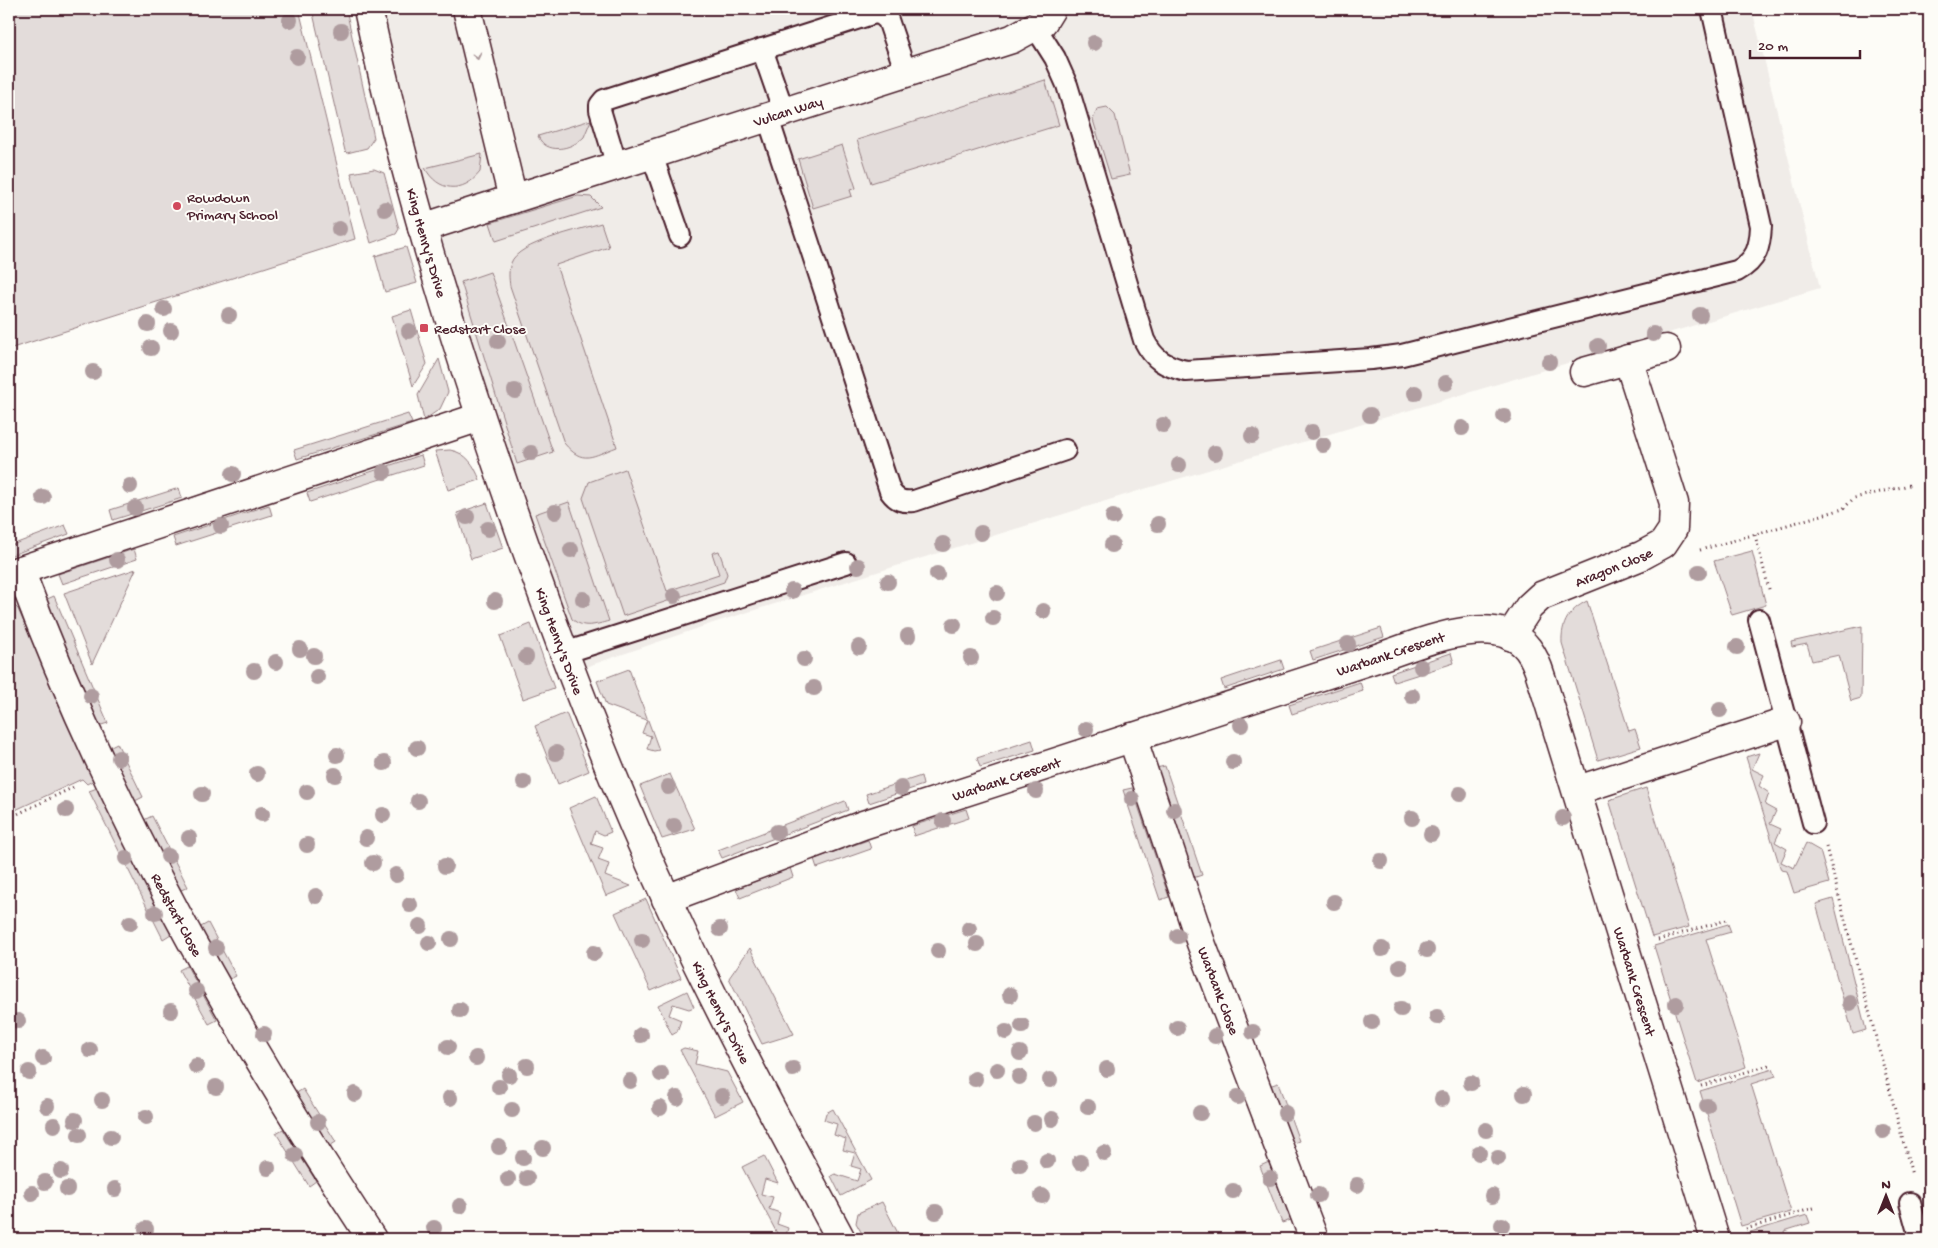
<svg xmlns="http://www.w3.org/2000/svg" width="1938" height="1248" viewBox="0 0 1938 1248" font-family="'Gochi Hand',sans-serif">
	<rect width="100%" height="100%" fill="#fdfcf7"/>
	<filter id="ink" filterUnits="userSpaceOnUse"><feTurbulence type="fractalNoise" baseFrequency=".02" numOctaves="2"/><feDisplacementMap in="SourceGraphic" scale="10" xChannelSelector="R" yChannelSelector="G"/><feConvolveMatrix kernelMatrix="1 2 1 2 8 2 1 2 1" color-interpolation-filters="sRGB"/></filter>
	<g filter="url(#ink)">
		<polygon fill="#f0ece8" points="368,9 1752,9 1820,288 1141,490 713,623 571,672"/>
		<g fill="#e3dcda" stroke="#967e82">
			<polygon points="9,9 299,9 355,239 9,349"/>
			<polygon points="312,9 346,9 372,128 374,138 367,148 347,153 345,151"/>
			<polygon points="1045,80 1059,125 871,183 857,140"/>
			<polygon points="1107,107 1115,115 1130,175 1111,179 1093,120 1097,109"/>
			<path d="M591,120L584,137C571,150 546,155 538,136Z"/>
			<polygon points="842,145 856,188 850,190 852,196 813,208 798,159"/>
			<path d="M482,154L480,172C463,194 438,192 425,168Z"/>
			<polygon points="374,169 384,173 399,229 396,234 371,243 351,173"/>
			<polygon points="578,196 591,197 601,207 496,241 490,223"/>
			<path d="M601,223L609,247L556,265L617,447C592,456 583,466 564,443L510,286C509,279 508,271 511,263C518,242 580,230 601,223Z"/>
			<polygon points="406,247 417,283 385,292 375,256"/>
			<polygon points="490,272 553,452 517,464 461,282"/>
			<polygon points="411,310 427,364 413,386 392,316"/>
			<polygon points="439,359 448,392 440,409 424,420 418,395"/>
			<polygon points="408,414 412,423 297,459 294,450"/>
			<path d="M450,450C467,453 474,465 480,480L448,490L435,451Z"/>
			<polygon points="421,455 424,465 310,502 307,493"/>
			<polygon points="625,469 667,591 719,574 712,553 719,551 727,574 724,582 623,616 583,498 589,482"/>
			<polygon points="179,488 182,498 113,520 110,510"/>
			<path d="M569,502L609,621C595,625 583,629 572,619L535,514Z"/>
			<polygon points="487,503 503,548 471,559 457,513"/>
			<polygon points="269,505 272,515 176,546 173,537"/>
			<polygon points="65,525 69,534 9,556 9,546"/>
			<polygon points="134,549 137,559 62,584 58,574"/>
			<polygon points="1752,551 1766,605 1732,615 1714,561"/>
			<polygon points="136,569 92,664 64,593"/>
			<polygon points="54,596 108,723 98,726 45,600"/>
			<polygon points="9,600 18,609 94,780 87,784 82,779 9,813"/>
			<path d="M1587,601L1629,731L1635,729L1641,747L1598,760L1562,643C1561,623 1569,610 1587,601Z"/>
			<polygon points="531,624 554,688 523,699 500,636"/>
			<polygon points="1862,626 1861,698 1851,701 1839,655 1812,661 1807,644 1792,647 1791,642"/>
			<polygon points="1381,628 1384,637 1313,660 1310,651"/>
			<polygon points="1451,653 1454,663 1394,682 1391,673"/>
			<polygon points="1281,660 1284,669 1224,689 1221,680"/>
			<polygon points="629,669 659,750 654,751 647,749 651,736 642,733 647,720 606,705 597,681"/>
			<polygon points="1360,682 1363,691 1292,714 1289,705"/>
			<polygon points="566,713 589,771 558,784 535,726"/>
			<polygon points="1032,740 1035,750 980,767 977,758"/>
			<polygon points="117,743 143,797 135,801 109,747"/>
			<polygon points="1759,753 1752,769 1764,775 1759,786 1769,793 1765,805 1776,811 1770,824 1781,829 1775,842 1787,849 1781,862 1794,868 1806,843 1820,851 1829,883 1794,893 1787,871 1781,870 1746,757"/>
			<polygon points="1165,766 1202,875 1193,878 1156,768"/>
			<polygon points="670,774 695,829 662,839 640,786"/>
			<polygon points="921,776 923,785 869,803 866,794"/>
			<polygon points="97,788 171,934 163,939 89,791"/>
			<polygon points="1132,788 1169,897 1160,900 1123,790"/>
			<polygon points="1646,788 1689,927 1652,937 1609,800"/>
			<polygon points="596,796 611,832 604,835 595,831 591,844 603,848 598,860 609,864 605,876 631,886 606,896 569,808"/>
			<polygon points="845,801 848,810 722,858 718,850"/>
			<polygon points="966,809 969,818 914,836 912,826"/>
			<polygon points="152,816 188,887 179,891 144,820"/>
			<polygon points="868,840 871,849 817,868 814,859"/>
			<polygon points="790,868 793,877 740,898 736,889"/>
			<polygon points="646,899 681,978 651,991 615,913"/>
			<polygon points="1833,899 1866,1030 1853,1034 1816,904"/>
			<polygon points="208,923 236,976 228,980 199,928"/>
			<polygon points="1728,924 1731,932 1706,939 1746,1067 1697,1083 1654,946"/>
			<polygon points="750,948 794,1034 762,1044 729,978"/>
			<polygon points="187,966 217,1020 209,1024 179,970"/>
			<polygon points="687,991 694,1007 689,1009 673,1004 669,1015 681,1020 677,1032 672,1035 658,1005"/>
			<polygon points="684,1048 698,1051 695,1064 727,1072 743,1102 715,1116 680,1050"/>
			<polygon points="1773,1069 1776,1076 1751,1084 1791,1212 1741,1226 1700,1091"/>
			<polygon points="1278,1083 1299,1141 1291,1144 1269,1086"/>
			<polygon points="303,1089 336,1142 328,1147 295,1094"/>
			<polygon points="833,1109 871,1180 841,1196 831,1176 835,1174 857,1181 861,1169 851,1166 855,1153 843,1150 846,1139 834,1135 837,1124 824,1120 826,1113"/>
			<polygon points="283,1129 316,1181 309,1186 276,1133"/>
			<polygon points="764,1156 778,1183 765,1179 761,1194 773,1197 769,1209 780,1213 777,1224 788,1228 785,1239 780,1239 742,1167"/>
			<polygon points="1269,1162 1291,1220 1282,1223 1260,1166"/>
			<polygon points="882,1202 901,1239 865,1239 856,1223 858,1213"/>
			<polygon points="1807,1215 1810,1223 1784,1231 1786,1239 1746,1239 1744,1234"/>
		</g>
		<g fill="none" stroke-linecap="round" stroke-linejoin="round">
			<g stroke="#4a1f2b" stroke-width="24">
				<g id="lane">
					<path d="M1036,28L1055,58L1067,85L1144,340C1154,360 1165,366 1186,371L1371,359L1402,355L1737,271C1757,260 1760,247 1761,226L1712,9"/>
					<polyline points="762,49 784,112"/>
					<path d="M768,118L890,491C897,501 903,502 914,501L1065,450"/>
					<polyline points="652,155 680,236"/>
					<polyline points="617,166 600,110 600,105 604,100 875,13 882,15 888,20 906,73"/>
					<polyline points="1759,620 1813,823"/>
					<polyline points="564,653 846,563"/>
					<polyline points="1910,1203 1920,1239"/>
				</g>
			</g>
			<g stroke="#4a1f2b" stroke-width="31">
				<g id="street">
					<polyline points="467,9 513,199"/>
					<path id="s1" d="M422,228L1012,39L1043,22L1051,9"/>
					<polyline points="1584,372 1666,349"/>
					<path id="s2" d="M20,570C108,807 233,1028 372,1239"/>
					<polyline points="9,574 480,417"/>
					<path id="s3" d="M1510,636L1529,607L1541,596L1641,556L1663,544L1673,529L1674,503L1628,359"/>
					<path id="s4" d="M1132,737L1201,943L1314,1239"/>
					<polyline points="1578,790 1786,722"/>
					<path id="s5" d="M666,899L863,825L1377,658C1417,645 1496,608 1528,649C1534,657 1538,667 1541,677L1715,1239"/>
				</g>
			</g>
			<g stroke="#4a1f2b" stroke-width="31">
				<g id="secondary">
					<path id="s6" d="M368,9C402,172 451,331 505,488C553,628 605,767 668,902C721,1017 781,1128 841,1239"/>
				</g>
			</g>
			<g stroke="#4a1f2b" stroke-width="3" stroke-dasharray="1 4" stroke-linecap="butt">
				<polyline points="1755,535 1770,593"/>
				<polyline points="1700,550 1843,509 1854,498 1910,485"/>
				<polyline points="9,818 76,786"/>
				<polyline points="1826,847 1912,1175"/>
				<polyline points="1658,940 1727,920"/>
				<polyline points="1701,1086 1772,1064"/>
				<polyline points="1746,1229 1817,1207"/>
			</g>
			<use href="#lane" stroke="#fdfcf7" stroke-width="20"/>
			<use href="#street" stroke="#fdfcf7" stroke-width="28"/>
			<use href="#secondary" stroke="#fdfcf7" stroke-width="28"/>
		</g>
		<g fill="#af9c9f">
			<circle cx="290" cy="20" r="8"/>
			<circle cx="341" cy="31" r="8"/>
			<circle cx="1094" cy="43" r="8"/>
			<circle cx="297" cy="57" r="8"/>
			<circle cx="385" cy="209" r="8"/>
			<circle cx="339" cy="229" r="8"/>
			<circle cx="164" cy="309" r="8"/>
			<circle cx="229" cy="315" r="8"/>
			<circle cx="1700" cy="315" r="8"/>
			<circle cx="148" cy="324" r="8"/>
			<circle cx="171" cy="331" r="8"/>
			<circle cx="409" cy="331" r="8"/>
			<circle cx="1653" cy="334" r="8"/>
			<circle cx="498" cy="341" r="8"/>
			<circle cx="1598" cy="346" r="8"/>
			<circle cx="151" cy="348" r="8"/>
			<circle cx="1549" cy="362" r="8"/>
			<circle cx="93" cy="372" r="8"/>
			<circle cx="1446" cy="383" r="8"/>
			<circle cx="515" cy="391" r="8"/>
			<circle cx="1415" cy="393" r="8"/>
			<circle cx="1370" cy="415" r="8"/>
			<circle cx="1504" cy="416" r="8"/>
			<circle cx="1163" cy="425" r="8"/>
			<circle cx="1462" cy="428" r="8"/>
			<circle cx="1312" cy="432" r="8"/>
			<circle cx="1252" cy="436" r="8"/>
			<circle cx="1323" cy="445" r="8"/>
			<circle cx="531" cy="453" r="8"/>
			<circle cx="1215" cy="453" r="8"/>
			<circle cx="1179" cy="465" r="8"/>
			<circle cx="384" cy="472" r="8"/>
			<circle cx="233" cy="474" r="8"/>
			<circle cx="130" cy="486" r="8"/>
			<circle cx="43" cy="497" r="8"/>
			<circle cx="135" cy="508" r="8"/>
			<circle cx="555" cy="512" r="8"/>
			<circle cx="467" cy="517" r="8"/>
			<circle cx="1113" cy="517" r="8"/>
			<circle cx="1158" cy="524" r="8"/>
			<circle cx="221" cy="526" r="8"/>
			<circle cx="488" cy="529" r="8"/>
			<circle cx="981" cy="533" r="8"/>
			<circle cx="943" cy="544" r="8"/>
			<circle cx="1112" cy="545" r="8"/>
			<circle cx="571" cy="550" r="8"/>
			<circle cx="117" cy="560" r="8"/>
			<circle cx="858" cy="566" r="8"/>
			<circle cx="1699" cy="572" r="8"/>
			<circle cx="937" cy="574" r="8"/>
			<circle cx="888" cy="582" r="8"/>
			<circle cx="792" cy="591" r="8"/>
			<circle cx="997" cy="593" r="8"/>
			<circle cx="674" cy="596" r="8"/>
			<circle cx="583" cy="599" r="8"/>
			<circle cx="495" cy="601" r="8"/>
			<circle cx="1043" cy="611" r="8"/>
			<circle cx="993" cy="618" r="8"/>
			<circle cx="954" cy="625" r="8"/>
			<circle cx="908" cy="636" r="8"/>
			<circle cx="1348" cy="644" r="8"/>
			<circle cx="859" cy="647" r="8"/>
			<circle cx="1737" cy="647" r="8"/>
			<circle cx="300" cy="649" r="8"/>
			<circle cx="314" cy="656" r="8"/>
			<circle cx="526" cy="657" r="8"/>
			<circle cx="971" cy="658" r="8"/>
			<circle cx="804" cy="659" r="8"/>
			<circle cx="276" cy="662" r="8"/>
			<circle cx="1421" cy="667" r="8"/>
			<circle cx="254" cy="671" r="8"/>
			<circle cx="317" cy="677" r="8"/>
			<circle cx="814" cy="688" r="8"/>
			<circle cx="91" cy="696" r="8"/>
			<circle cx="1412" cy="696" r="8"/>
			<circle cx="1720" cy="710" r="8"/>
			<circle cx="1241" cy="725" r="8"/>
			<circle cx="1086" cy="729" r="8"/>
			<circle cx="417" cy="748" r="8"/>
			<circle cx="556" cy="753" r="8"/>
			<circle cx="337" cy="755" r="8"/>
			<circle cx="119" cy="758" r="8"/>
			<circle cx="1233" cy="762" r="8"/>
			<circle cx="384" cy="763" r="8"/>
			<circle cx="257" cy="774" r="8"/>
			<circle cx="335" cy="775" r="8"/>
			<circle cx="524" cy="782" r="8"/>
			<circle cx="668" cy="787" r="8"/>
			<circle cx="901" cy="788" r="8"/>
			<circle cx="1036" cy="791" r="8"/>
			<circle cx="307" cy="792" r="8"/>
			<circle cx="202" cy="794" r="8"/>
			<circle cx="1460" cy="794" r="8"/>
			<circle cx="1132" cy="799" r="8"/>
			<circle cx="418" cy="801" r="8"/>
			<circle cx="66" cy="810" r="8"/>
			<circle cx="1174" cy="810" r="8"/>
			<circle cx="262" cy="814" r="8"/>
			<circle cx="383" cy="815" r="8"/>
			<circle cx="1412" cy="818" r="8"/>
			<circle cx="1563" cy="818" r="8"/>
			<circle cx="943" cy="821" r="8"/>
			<circle cx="674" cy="826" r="8"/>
			<circle cx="777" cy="832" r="8"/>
			<circle cx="1431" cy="834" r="8"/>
			<circle cx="189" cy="838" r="8"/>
			<circle cx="366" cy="838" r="8"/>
			<circle cx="307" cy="845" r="8"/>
			<circle cx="168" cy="856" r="8"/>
			<circle cx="126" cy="858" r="8"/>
			<circle cx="1381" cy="861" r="8"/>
			<circle cx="373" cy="863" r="8"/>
			<circle cx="445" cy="866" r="8"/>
			<circle cx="396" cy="875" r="8"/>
			<circle cx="316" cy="896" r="8"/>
			<circle cx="1334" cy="902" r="8"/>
			<circle cx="410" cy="905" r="8"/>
			<circle cx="155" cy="913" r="8"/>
			<circle cx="130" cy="923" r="8"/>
			<circle cx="420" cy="926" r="8"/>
			<circle cx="720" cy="929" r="8"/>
			<circle cx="969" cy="929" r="8"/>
			<circle cx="1178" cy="936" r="8"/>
			<circle cx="451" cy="939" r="8"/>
			<circle cx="642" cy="940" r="8"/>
			<circle cx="429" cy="943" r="8"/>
			<circle cx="977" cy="944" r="8"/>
			<circle cx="216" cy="948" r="8"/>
			<circle cx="1382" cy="949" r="8"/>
			<circle cx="1427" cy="950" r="8"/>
			<circle cx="938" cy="951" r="8"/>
			<circle cx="594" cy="953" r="8"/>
			<circle cx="1400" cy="967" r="8"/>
			<circle cx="196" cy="991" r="8"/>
			<circle cx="1010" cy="995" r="8"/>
			<circle cx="1850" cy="1003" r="8"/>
			<circle cx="1676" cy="1004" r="8"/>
			<circle cx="1401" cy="1009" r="8"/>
			<circle cx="460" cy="1010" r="8"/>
			<circle cx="171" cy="1011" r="8"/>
			<circle cx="1437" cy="1017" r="8"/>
			<circle cx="18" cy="1021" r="8"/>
			<circle cx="1372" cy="1022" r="8"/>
			<circle cx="1022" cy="1026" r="8"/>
			<circle cx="1177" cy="1028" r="8"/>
			<circle cx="1006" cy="1032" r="8"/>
			<circle cx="1253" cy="1032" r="8"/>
			<circle cx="264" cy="1034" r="8"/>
			<circle cx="641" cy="1035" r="8"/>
			<circle cx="1215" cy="1036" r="8"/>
			<circle cx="448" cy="1047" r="8"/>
			<circle cx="90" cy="1050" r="8"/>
			<circle cx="1020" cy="1053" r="8"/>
			<circle cx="43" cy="1058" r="8"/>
			<circle cx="476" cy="1058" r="8"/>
			<circle cx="196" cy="1066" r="8"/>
			<circle cx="527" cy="1066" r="8"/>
			<circle cx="793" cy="1069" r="8"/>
			<circle cx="1107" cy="1069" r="8"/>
			<circle cx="997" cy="1070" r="8"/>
			<circle cx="29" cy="1072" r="8"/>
			<circle cx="661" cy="1074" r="8"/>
			<circle cx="509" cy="1075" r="8"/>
			<circle cx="1019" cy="1077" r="8"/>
			<circle cx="975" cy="1079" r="8"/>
			<circle cx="1050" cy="1080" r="8"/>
			<circle cx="630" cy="1081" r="8"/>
			<circle cx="1471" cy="1083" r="8"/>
			<circle cx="216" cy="1087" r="8"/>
			<circle cx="499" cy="1087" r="8"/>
			<circle cx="355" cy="1094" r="8"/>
			<circle cx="1524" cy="1094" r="8"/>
			<circle cx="722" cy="1096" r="8"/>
			<circle cx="1238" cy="1097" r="8"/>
			<circle cx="450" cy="1098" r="8"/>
			<circle cx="677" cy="1098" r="8"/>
			<circle cx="1442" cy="1099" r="8"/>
			<circle cx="102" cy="1100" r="8"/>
			<circle cx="47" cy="1106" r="8"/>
			<circle cx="1707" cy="1106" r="8"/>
			<circle cx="1088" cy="1107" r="8"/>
			<circle cx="660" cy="1108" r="8"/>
			<circle cx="512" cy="1110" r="8"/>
			<circle cx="1200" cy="1113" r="8"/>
			<circle cx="1285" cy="1113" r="8"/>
			<circle cx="146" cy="1117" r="8"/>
			<circle cx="1052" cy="1119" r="8"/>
			<circle cx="75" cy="1120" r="8"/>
			<circle cx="318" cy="1122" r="8"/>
			<circle cx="1034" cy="1123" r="8"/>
			<circle cx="54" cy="1125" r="8"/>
			<circle cx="1486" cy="1130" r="8"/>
			<circle cx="1883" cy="1131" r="8"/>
			<circle cx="79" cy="1135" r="8"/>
			<circle cx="111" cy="1137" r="8"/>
			<circle cx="499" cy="1147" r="8"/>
			<circle cx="543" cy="1148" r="8"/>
			<circle cx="1104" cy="1153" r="8"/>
			<circle cx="1479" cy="1153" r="8"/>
			<circle cx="295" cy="1155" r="8"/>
			<circle cx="523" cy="1158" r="8"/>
			<circle cx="1498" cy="1158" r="8"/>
			<circle cx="1047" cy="1161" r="8"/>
			<circle cx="1080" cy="1162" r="8"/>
			<circle cx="1020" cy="1165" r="8"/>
			<circle cx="268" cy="1168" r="8"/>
			<circle cx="61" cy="1171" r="8"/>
			<circle cx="527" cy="1178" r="8"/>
			<circle cx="1270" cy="1178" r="8"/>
			<circle cx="508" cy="1179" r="8"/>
			<circle cx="45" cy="1182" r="8"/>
			<circle cx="1357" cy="1185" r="8"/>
			<circle cx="67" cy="1189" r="8"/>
			<circle cx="115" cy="1189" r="8"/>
			<circle cx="1233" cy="1191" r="8"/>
			<circle cx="32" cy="1193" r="8"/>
			<circle cx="1318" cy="1195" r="8"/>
			<circle cx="1042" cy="1196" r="8"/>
			<circle cx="1492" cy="1196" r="8"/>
			<circle cx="460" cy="1206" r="8"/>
			<circle cx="936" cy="1212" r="8"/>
			<circle cx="1502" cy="1225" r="8"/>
			<circle cx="434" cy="1228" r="8"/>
			<circle cx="146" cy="1229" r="8"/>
		</g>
		<defs><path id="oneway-chevron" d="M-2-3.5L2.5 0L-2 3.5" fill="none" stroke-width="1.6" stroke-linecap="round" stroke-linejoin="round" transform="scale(1.25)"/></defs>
		<use stroke="#ac999b" href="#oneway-chevron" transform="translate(477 56) rotate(78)"/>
	</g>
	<g fill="#d1495b" stroke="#fdfcf7" stroke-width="2">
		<circle cx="177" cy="206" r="5"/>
		<rect x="419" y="323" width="10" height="10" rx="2.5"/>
	</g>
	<g text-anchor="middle" stroke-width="4" stroke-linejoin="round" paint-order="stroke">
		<g font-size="15" fill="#4a1f2b" stroke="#fdfcf7">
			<text dy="5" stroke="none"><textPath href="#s1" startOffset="384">Vulcan Way</textPath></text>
			<text dy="5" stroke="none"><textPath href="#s6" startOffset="241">King Henry's Drive</textPath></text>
			<text dy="5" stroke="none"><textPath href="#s3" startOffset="129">Aragon Close</textPath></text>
			<text dy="5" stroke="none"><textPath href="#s6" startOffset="661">King Henry's Drive</textPath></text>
			<text dy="5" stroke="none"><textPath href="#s5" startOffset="765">Warbank Crescent</textPath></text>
			<text dy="5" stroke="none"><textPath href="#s5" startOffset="361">Warbank Crescent</textPath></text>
			<text dy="5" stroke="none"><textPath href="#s2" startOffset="379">Redstart Close</textPath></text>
			<text dy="5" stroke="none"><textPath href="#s5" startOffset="1261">Warbank Crescent</textPath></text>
			<text dy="5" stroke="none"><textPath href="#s4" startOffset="268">Warbank Close</textPath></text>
			<text dy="5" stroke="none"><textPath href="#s6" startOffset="1066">King Henry's Drive</textPath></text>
		</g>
		<g font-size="15" fill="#4a1f2b" stroke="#fdfcf7" text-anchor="start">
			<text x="187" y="202">Rowdown<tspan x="187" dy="17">Primary School</tspan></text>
			<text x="434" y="333">Redstart Close</text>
		</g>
	</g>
	<rect width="1938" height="1248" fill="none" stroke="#fdfcf7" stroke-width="30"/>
	<rect x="15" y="15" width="1908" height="1218" fill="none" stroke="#4a1f2b" stroke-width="2" filter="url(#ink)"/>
	<g transform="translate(1886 1196)" stroke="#fdfcf7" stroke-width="4" paint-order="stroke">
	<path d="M0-4L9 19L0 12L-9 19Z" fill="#4a1f2b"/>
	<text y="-8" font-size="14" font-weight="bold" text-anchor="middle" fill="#4a1f2b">N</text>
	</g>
	<path d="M1750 50v8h110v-8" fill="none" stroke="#4a1f2b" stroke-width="2.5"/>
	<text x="1758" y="50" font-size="15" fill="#4a1f2b" stroke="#fdfcf7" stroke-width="4" paint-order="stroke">20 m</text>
</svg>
